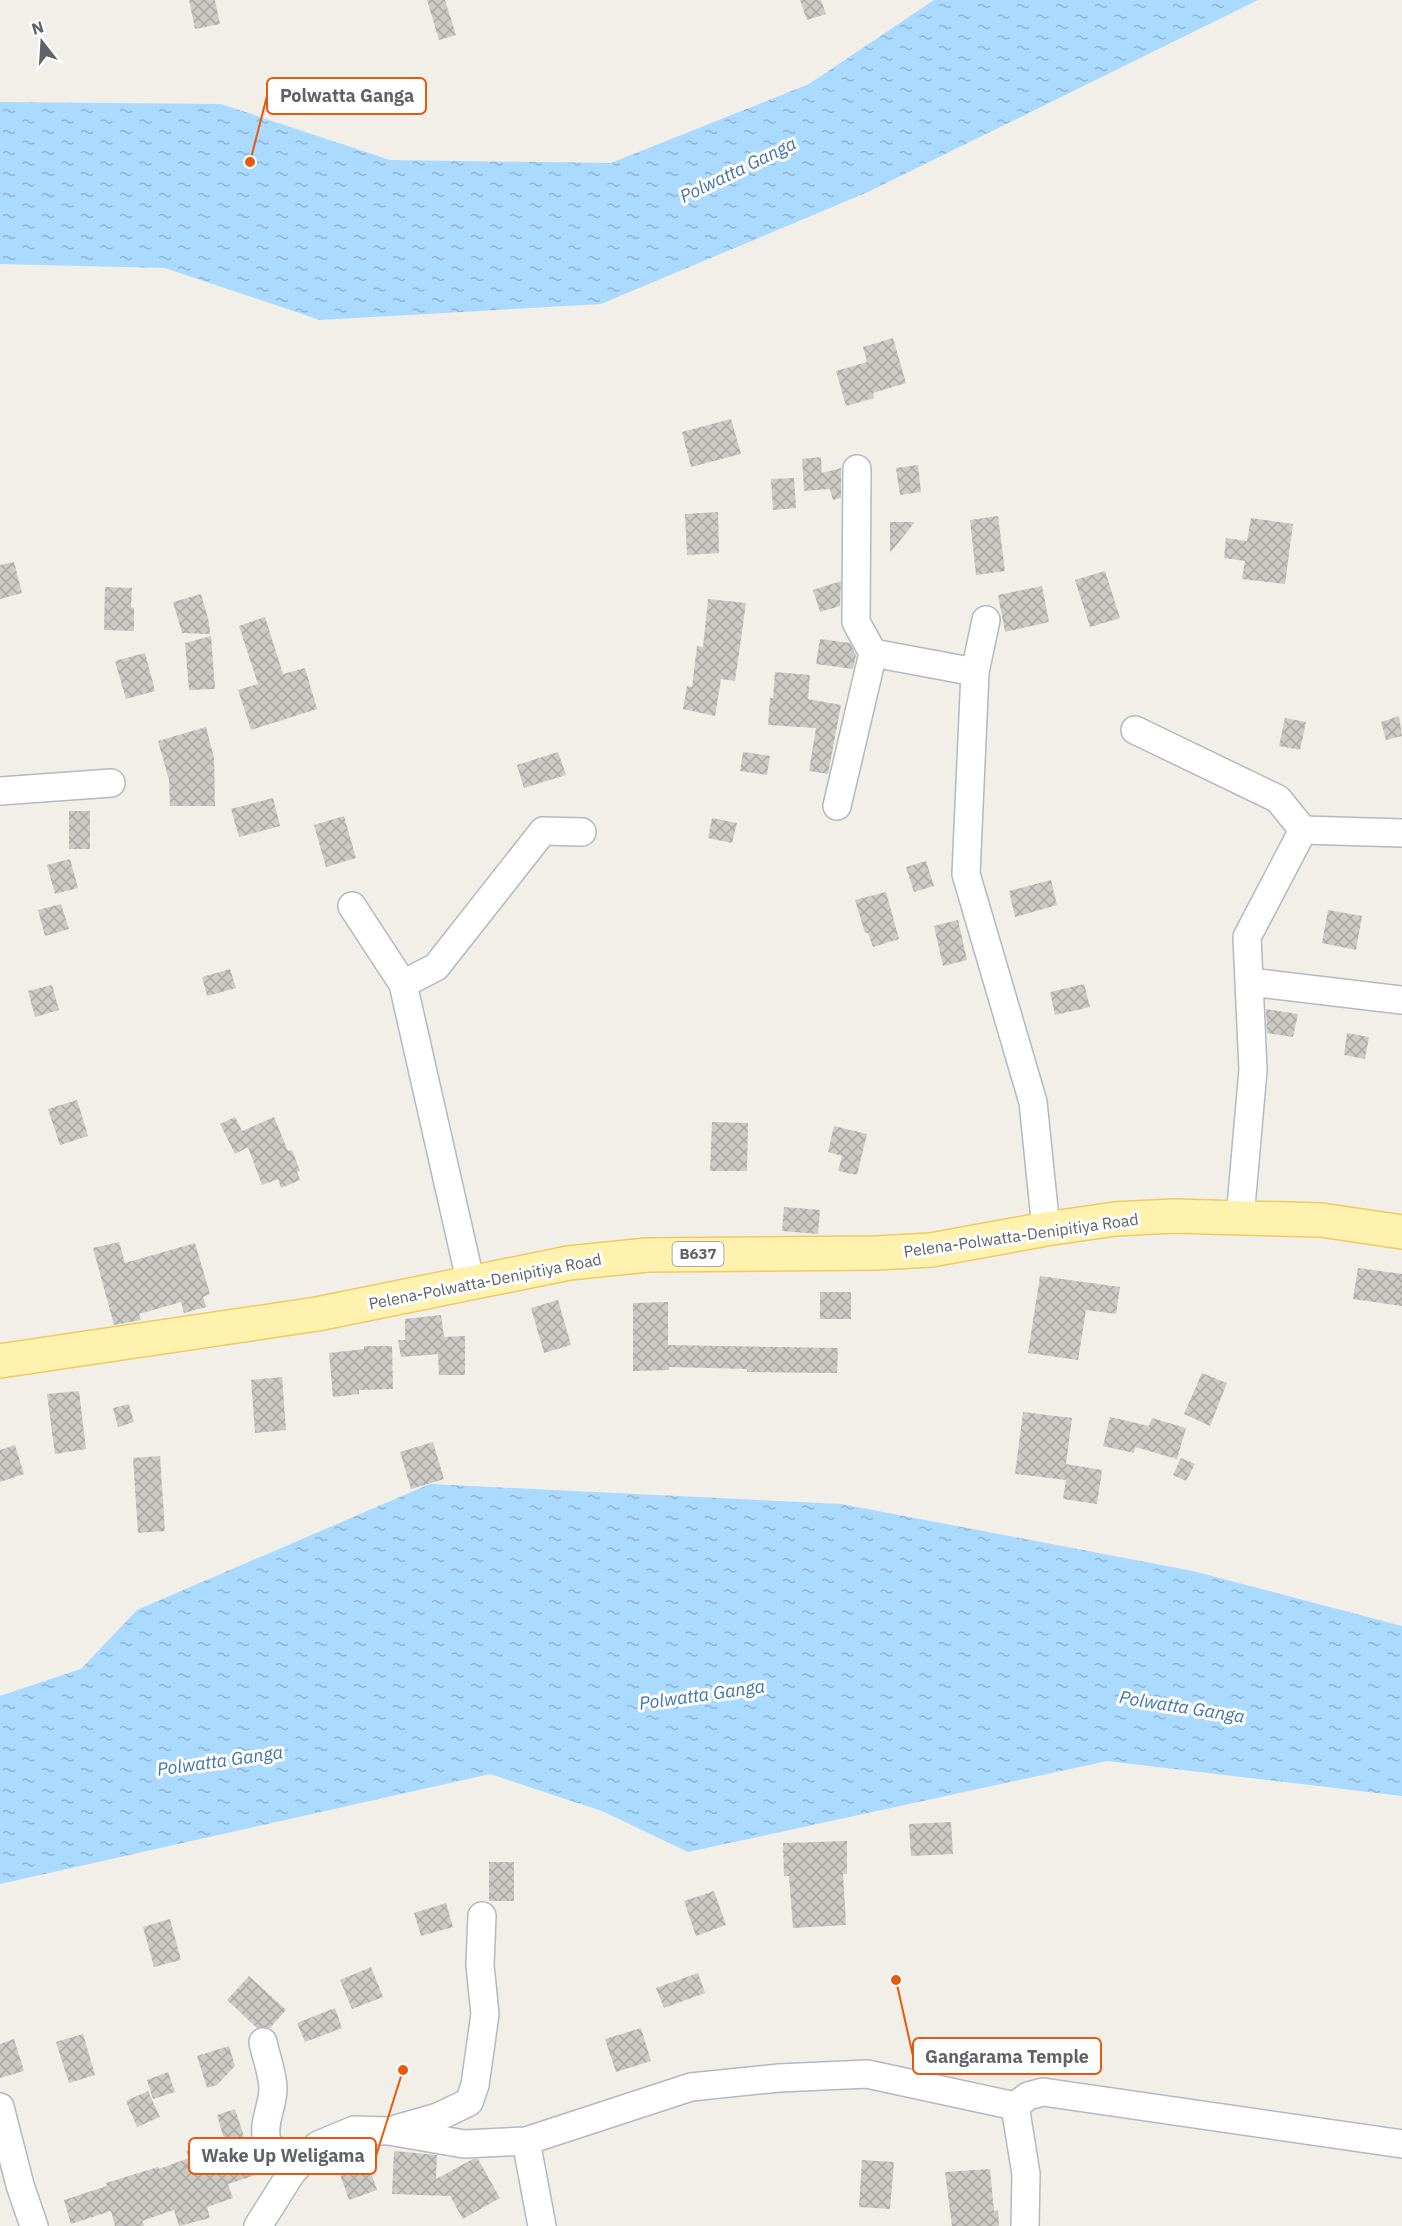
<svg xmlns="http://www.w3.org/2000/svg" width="1402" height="2226" viewBox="0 0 1402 2226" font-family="'IBM Plex Sans',sans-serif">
	<defs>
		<pattern id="water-ripples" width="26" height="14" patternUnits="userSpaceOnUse" patternTransform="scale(1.5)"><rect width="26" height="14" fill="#aadaff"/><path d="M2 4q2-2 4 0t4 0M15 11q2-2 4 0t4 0" fill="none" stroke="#8eb4d2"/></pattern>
		<pattern id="building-cross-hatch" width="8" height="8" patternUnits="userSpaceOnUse" patternTransform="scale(1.5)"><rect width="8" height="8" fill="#cccac5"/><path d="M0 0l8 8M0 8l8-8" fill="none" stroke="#a9a8a4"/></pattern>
	</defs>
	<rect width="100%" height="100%" fill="#f1efe8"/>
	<g fill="url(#water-ripples)">
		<polygon points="934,0 1258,0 868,192 601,304 320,320 165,268 0,264 0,102 221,104 390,160 611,163 809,84"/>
		<polygon points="430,1484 841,1504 1193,1571 1402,1626 1402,1796 1107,1761 688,1852 602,1811 490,1774 0,1884 0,1696 81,1669 137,1610"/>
	</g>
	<g fill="url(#building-cross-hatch)">
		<polygon points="189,0 215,0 220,24 195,29"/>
		<polygon points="427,0 445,0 456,35 439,40"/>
		<polygon points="800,0 821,0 826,14 807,20"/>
		<polygon points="893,338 906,383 873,393 874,398 846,406 836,371 867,362 863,347"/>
		<polygon points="731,419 741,454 691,467 682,432"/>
		<polygon points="821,457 822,473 841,468 841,498 833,500 830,489 804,491 802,459"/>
		<polygon points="918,465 921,492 900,495 896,468"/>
		<polygon points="794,478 796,508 773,510 771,479"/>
		<polygon points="718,512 719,553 687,555 685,514"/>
		<polygon points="998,516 1005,571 976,575 970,520"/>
		<polygon points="1251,518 1293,524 1285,584 1242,579 1245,561 1224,558 1226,538 1247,541"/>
		<polygon points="890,522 915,522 890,553"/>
		<polygon points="14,562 22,593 0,599 0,565"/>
		<polygon points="1105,571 1120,618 1090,627 1075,580"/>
		<polygon points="841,581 840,606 820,612 813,590"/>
		<polygon points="1042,586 1049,622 1005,632 998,595"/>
		<polygon points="105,587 132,588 131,607 134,608 134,631 104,630"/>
		<polygon points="201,594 209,622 210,634 182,633 173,602"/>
		<polygon points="708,599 746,603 735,681 721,679 715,716 683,709 687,686 692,687 697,646 703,647"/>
		<polygon points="265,617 283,674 305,668 317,709 251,730 238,690 258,684 239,626"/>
		<polygon points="211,636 215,689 189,690 185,643"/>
		<polygon points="820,639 850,643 856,655 853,669 816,664"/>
		<polygon points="145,653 155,691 126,699 115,661"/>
		<polygon points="775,672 810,675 808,699 841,705 828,774 809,771 816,728 768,725 770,698 773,698"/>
		<polygon points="1399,716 1402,736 1386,740 1381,722"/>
		<polygon points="1285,718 1306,722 1300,750 1279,746"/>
		<polygon points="206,727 214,758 215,806 170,806 169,780 158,741"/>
		<polygon points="558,752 566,775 524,788 517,765"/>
		<polygon points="743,752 770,756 767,775 740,771"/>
		<polygon points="273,798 280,826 239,837 231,809"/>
		<rect x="69" y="811" width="21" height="38"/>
		<polygon points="344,816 356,858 326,867 314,825"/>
		<polygon points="712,818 737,823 732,843 708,838"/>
		<polygon points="70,859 78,888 55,894 47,865"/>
		<polygon points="926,861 934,886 914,892 906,867"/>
		<polygon points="1051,880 1057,905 1015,917 1009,891"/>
		<polygon points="886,892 899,939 873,947 868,933 865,933 855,900"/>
		<polygon points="61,904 69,929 45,936 38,910"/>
		<polygon points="1328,910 1362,916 1356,950 1322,943"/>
		<polygon points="958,920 967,960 943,966 934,926"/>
		<polygon points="230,969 236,988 207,996 202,977"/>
		<polygon points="1084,984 1090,1007 1055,1015 1050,992"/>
		<polygon points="52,985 59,1010 35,1017 28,991"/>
		<polygon points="1266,1009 1298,1014 1293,1037 1267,1033"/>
		<polygon points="1347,1033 1369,1037 1365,1059 1344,1055"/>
		<polygon points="77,1100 88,1136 60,1145 48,1109"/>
		<polygon points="235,1117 242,1131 274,1117 288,1151 292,1150 300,1171 297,1172 300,1180 281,1188 278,1179 262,1185 248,1147 235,1154 220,1124"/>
		<polygon points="712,1122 748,1123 747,1171 710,1171"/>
		<polygon points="834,1126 867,1134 857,1175 838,1171 842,1156 828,1152"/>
		<polygon points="784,1207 820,1210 818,1234 782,1231"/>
		<polygon points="119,1242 125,1263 195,1243 210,1294 203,1297 206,1307 184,1313 181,1302 139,1314 141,1320 114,1325 93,1248"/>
		<polygon points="1358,1268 1402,1274 1402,1306 1353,1299"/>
		<polygon points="1040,1276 1120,1287 1116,1314 1086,1310 1078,1360 1028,1353"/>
		<rect x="820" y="1292" width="31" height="27"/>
		<polygon points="558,1300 571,1345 544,1353 531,1308"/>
		<polygon points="668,1302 668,1345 838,1348 837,1373 747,1372 747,1369 669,1367 669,1370 633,1371 633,1303"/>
		<polygon points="441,1315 444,1337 465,1336 465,1375 439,1375 438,1354 401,1357 398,1340 405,1340 405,1319"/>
		<polygon points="364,1346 392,1346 393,1389 359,1390 359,1394 333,1397 329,1353 364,1349"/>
		<polygon points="1202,1373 1227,1383 1210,1426 1184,1414"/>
		<polygon points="282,1377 286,1430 255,1433 251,1380"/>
		<polygon points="79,1391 86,1449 55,1454 47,1394"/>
		<polygon points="129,1404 134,1422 118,1427 113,1408"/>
		<polygon points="1023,1412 1072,1418 1066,1464 1102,1470 1097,1504 1063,1499 1066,1480 1015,1474"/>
		<polygon points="1110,1417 1149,1426 1152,1418 1186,1428 1177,1459 1135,1447 1134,1453 1103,1446"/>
		<polygon points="433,1442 444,1479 411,1489 400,1452"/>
		<polygon points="15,1445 24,1474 0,1482 0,1450"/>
		<polygon points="160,1456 165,1531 138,1533 133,1458"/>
		<polygon points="1181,1458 1195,1464 1186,1481 1173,1475"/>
		<polygon points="951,1822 953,1854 911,1856 909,1824"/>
		<polygon points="847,1841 847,1874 843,1874 846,1925 793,1928 789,1876 784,1876 783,1843"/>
		<rect x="489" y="1862" width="25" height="39"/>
		<polygon points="714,1891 726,1925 696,1936 684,1901"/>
		<polygon points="446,1903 453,1927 421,1936 414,1913"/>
		<polygon points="170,1919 181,1960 154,1967 143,1927"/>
		<polygon points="371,1967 383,1997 352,2009 340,1980"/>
		<polygon points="698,1973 705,1993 664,2008 656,1988"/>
		<polygon points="249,1976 286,2010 270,2028 257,2028 227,2000"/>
		<polygon points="335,2008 342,2028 305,2042 297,2023"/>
		<polygon points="641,2028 651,2061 616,2072 605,2039"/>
		<polygon points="83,2034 95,2075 69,2083 56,2042"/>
		<polygon points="14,2039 24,2071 0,2078 0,2044"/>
		<polygon points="229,2046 235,2066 217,2085 207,2088 197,2056"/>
		<polygon points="168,2072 175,2092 153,2099 147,2080"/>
		<polygon points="148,2091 160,2117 137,2127 126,2101"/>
		<polygon points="235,2109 251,2158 255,2157 259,2174 228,2184 233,2198 207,2207 210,2218 179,2226 174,2210 142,2221 144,2226 115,2226 111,2211 71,2224 64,2200 107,2186 106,2183 158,2167 159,2169 189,2158 186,2151 224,2139 217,2115"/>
		<polygon points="394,2151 437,2155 436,2179 473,2159 478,2159 500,2198 463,2219 450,2196 392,2194"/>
		<polygon points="365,2156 377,2190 349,2200 337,2166"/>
		<polygon points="862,2160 894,2162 890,2209 859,2207"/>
		<polygon points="990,2169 994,2211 998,2210 999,2226 952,2226 945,2172"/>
	</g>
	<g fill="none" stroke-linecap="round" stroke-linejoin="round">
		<g stroke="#b5b8bc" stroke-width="30">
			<g id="minor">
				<polyline points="986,620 975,672 966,874 1033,1102 1046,1229"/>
				<polyline points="873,653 975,672"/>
				<polyline points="1135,730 1278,799 1303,830"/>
				<polyline points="0,791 111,783"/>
				<polyline points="837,806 873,653 856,622 857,469"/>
				<polyline points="1303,830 1402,833"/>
				<polyline points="352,906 403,984 471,1284"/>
				<polyline points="1250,982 1402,1000"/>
				<polyline points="403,984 436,967 543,831 582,832"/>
				<polyline points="1240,1218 1253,1070 1247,937 1303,830"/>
				<path d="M263,2042C266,2057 273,2074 273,2089C273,2106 262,2123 267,2141C271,2154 288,2147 292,2172"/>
				<polyline points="1015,2106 1028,2096 1043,2092 1402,2144"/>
				<polyline points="1015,2106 1026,2174 1025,2226"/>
				<polyline points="0,2107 20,2185 34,2226"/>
				<polyline points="396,2129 438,2117 469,2102 475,2085 485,2014 480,1965 482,1916"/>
				<polyline points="526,2141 542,2226"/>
				<polyline points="258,2226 292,2172 318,2145 354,2130 389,2131 464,2144 526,2141 691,2087 779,2078 867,2074 1015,2106"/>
			</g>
		</g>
		<g stroke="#f2c960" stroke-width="36">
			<polyline id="major" points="0,1361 317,1314 569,1263 647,1255 877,1253 931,1250 1046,1229 1115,1219 1173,1216 1321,1220 1402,1232"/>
		</g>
		<use href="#minor" stroke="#fff" stroke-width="27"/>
		<use href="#major" stroke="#fff2af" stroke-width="33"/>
	</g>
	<g text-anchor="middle" stroke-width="6" stroke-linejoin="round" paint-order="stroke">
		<rect fill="#fff" stroke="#8f9295" stroke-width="1.5" x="672.5" y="1242" width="51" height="24" rx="4.5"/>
		<g font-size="15" font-weight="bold" fill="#5f6368">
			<text x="698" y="1259">B637</text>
		</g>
		<g font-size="16" fill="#5f6368" stroke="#fff">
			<text transform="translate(1021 1235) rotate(-8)" y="6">Pelena-Polwatta-Denipitiya Road</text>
			<text transform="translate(485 1281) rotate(-11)" y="6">Pelena-Polwatta-Denipitiya Road</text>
		</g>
		<g font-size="18" font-style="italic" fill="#4174aa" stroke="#fff">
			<text transform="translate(738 170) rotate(-26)" y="6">Polwatta Ganga</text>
			<text transform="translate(702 1695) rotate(-8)" y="6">Polwatta Ganga</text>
			<text transform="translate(1182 1707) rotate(9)" y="6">Polwatta Ganga</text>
			<text transform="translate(220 1761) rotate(-8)" y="6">Polwatta Ganga</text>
		</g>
	</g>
	<path fill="none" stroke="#e8590c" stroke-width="2" d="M250 162L267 96M896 1980L913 2056M403 2070L376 2156"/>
	<g fill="#e8590c" stroke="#fff" stroke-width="2">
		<circle cx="250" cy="162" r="6"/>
		<circle cx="896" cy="1980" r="6"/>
		<circle cx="403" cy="2070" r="6"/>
	</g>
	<g fill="#fff" stroke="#e8590c" stroke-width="2">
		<rect x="267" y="78" width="159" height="36" rx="6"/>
		<rect x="913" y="2038" width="188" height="36" rx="6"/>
		<rect x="189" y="2138" width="187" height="36" rx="6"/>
	</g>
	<g font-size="18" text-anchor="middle" font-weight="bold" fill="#5f6368">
		<text x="347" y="102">Polwatta Ganga</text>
		<text x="1007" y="2063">Gangarama Temple</text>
		<text x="283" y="2162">Wake Up Weligama</text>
	</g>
	<g transform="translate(42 42) rotate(343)" stroke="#ffffff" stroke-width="4.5" paint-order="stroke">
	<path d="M0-4.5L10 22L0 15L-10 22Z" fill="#5f6368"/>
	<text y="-9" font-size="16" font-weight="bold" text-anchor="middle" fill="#5f6368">N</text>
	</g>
</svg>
